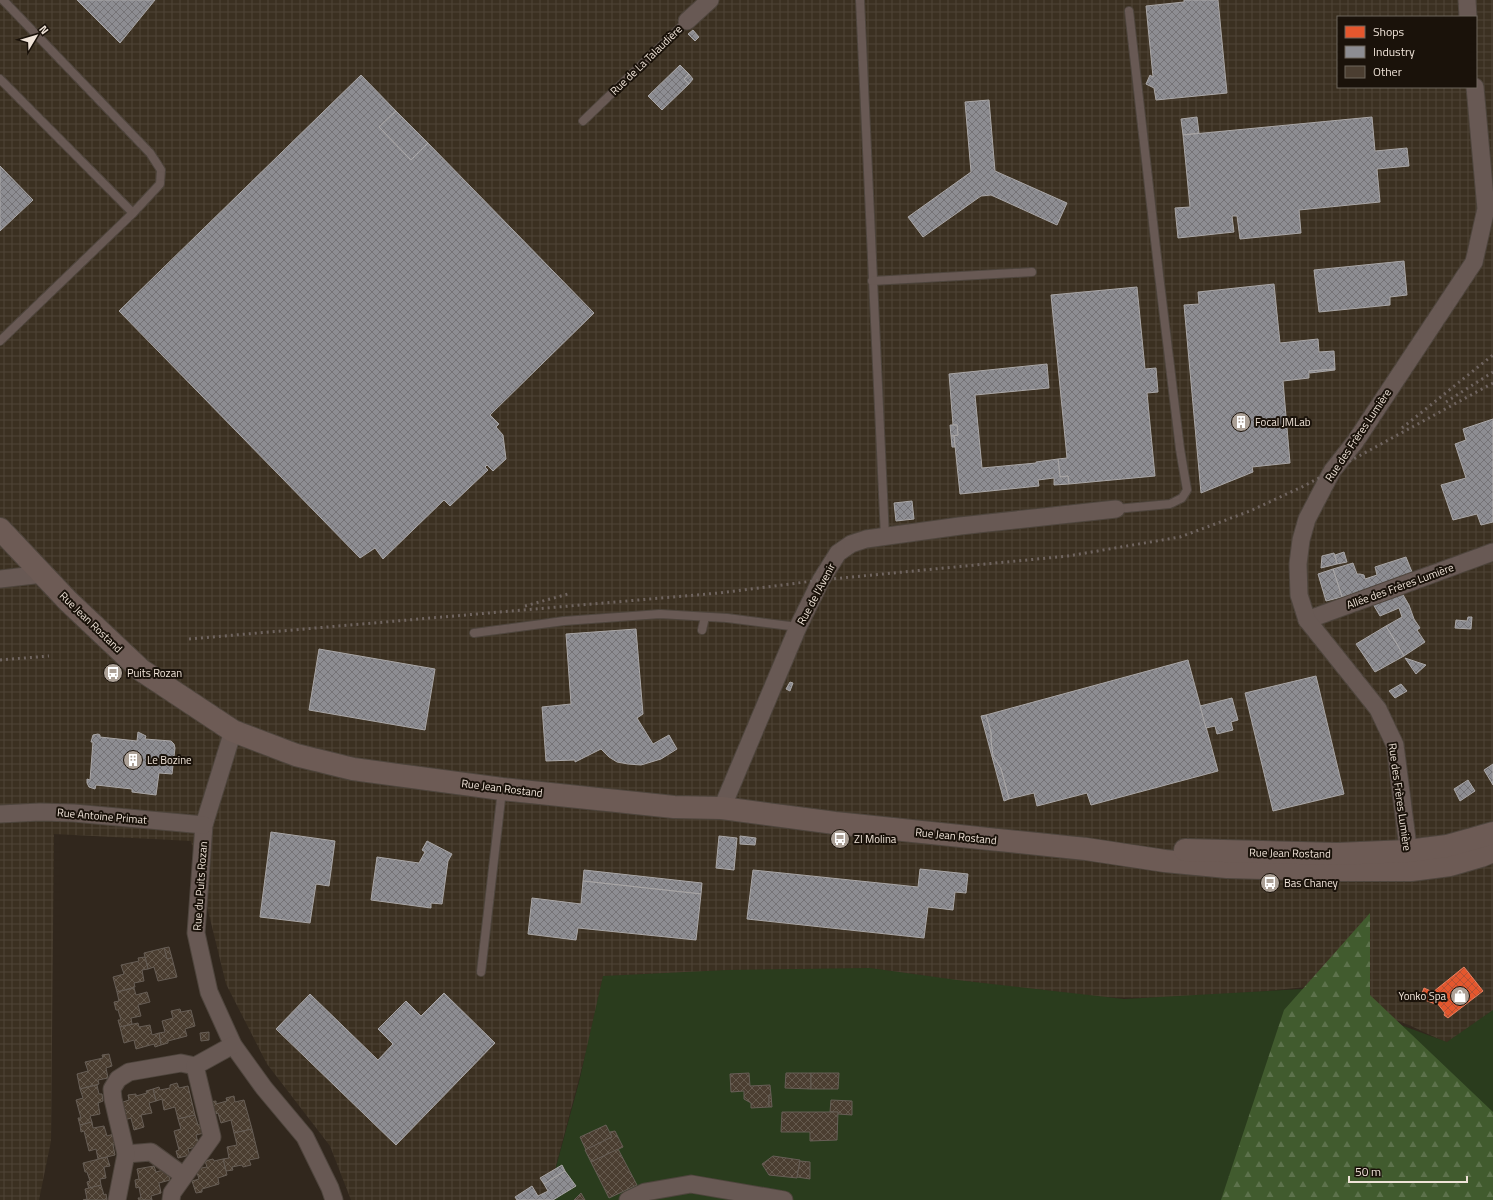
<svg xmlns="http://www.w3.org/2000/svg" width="1493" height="1200" viewBox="0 0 1493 1200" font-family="'Titillium Web',sans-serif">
	<defs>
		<pattern id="industrial-grid" width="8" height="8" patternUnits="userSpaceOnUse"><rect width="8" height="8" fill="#3b3021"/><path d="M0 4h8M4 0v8" fill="none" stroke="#4e4436"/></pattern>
		<pattern id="forest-firs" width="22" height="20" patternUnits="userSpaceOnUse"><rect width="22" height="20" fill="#415b2e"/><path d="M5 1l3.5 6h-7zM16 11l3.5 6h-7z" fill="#5d724c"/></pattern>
		<pattern id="shops-cross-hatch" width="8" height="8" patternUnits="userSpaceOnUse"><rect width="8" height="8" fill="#e4572e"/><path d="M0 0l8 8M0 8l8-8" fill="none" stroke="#b55134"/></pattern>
		<pattern id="industry-cross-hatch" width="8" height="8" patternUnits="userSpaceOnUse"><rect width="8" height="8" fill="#8d8d92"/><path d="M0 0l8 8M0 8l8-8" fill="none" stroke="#757376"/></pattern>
		<pattern id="building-cross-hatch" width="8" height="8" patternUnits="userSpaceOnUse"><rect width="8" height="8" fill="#4b3e31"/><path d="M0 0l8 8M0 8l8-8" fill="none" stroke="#655a4e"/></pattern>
	</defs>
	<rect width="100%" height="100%" fill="#31271d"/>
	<path fill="url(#industrial-grid)" fill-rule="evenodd" d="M0,0H1493V1014L1449,1044L1409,1025L1305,987L1199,998L1055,997L606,977L547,1200H351L330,1146L267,1064L226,984L191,841L54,834L51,1141L39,1200H0ZM1338,17H1476V87H1338Z"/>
	<polygon fill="#2a3c1d" points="870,968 957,980 1124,999 1303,989 1447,1042 1493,1010 1493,1200 547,1200 579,1082 603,976 727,970"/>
	<polygon fill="url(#forest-firs)" points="1370,913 1370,995 1493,1112 1493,1200 1221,1200 1284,1010"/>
	<polygon fill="url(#shops-cross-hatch)" stroke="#e78161" points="1464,967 1483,991 1448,1018 1444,1015 1445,1013 1437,1003 1435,1004 1420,998 1424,988 1433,992"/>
	<g fill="url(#industry-cross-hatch)" stroke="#aaa7a7">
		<polygon points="77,0 155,0 120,43"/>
		<polygon points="1184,0 1218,0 1227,93 1156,100 1154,88 1146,84 1150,75 1153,77 1146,6 1184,2"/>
		<polygon points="693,30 699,37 695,41 688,34"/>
		<polygon points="680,65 689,74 684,79 689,84 662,110 648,96"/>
		<polygon points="689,74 693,79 689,84 684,79"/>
		<polygon points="361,75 396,111 379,127 411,160 428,143 594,313 490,415 499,424 496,427 503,435 506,459 493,471 487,465 485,467 488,470 450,506 444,500 383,559 375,548 360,558 119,311"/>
		<polygon points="989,100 995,171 1067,203 1057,225 991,195 981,196 923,237 908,217 971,172 965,102"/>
		<polygon points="396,111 428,143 411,160 379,127"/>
		<polygon points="1197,117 1199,133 1183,135 1181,119"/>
		<polygon points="1372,117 1375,151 1407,148 1409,166 1377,169 1380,202 1299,210 1301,233 1240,239 1237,216 1232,216 1234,232 1178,238 1175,208 1190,207 1183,135"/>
		<polygon points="0,166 33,200 0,231"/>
		<polygon points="1404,261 1407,295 1390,297 1390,305 1319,312 1314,270"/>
		<polygon points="1274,284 1280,343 1318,339 1319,352 1334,351 1335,369 1309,371 1309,378 1283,381 1290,463 1252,467 1253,472 1201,493 1184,305 1199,304 1198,292"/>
		<polygon points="1137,287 1145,369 1156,368 1158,392 1147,393 1155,476 1069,484 1068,476 1060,477 1058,459 1067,458 1051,295"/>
		<polygon points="1047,364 1049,388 975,395 982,468 1036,463 1036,462 1058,459 1060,477 1068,476 1069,484 1054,485 1054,478 1038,480 1039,486 960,494 954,436 958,435 957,425 953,425 949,374"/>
		<polygon points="1335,369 1335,370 1310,373 1309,371"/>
		<polygon points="1493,419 1493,522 1481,525 1477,514 1453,520 1441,485 1466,478 1455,444 1466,440 1463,429"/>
		<polygon points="950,425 957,425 958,435 951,436"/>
		<polygon points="951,436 954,436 955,447 952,447"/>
		<polygon points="912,501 914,519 896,521 894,503"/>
		<polygon points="1344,552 1347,562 1337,564 1335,555"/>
		<polygon points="1334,553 1337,564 1321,568 1322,556"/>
		<polygon points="1406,557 1414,577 1363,596 1361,591 1342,597 1333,569 1353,563 1357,574 1360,574 1364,575 1365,579 1377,575 1375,567"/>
		<polygon points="1333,569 1342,597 1326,601 1318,574"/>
		<polygon points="1399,588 1409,605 1414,619 1420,628 1417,630 1425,642 1404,656 1386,626 1402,617 1399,608 1380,616 1370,599"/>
		<polygon points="1468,617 1472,617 1471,629 1455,628 1456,620 1467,621"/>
		<polygon points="1386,626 1404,656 1375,672 1356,644"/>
		<polygon points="636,629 643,714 637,718 653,744 669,735 677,749 661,759 641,765 628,764 617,762 609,757 601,749 575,762 575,760 546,761 542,707 571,704 566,634"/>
		<polygon points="319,649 435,669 425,730 309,710"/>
		<polygon points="1405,658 1426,665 1416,674"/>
		<polygon points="1188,660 1218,771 1091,805 1087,793 1037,806 1034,793 1009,799 1001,769 993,756 991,741 991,733 986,715"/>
		<polygon points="1316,676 1344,794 1273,811 1245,693"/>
		<polygon points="790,682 793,683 790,691 786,689"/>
		<polygon points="1401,684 1407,691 1395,698 1389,691"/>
		<polygon points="1232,698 1238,720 1231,722 1233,730 1217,734 1215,726 1206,728 1200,706"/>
		<polygon points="986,715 991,733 991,741 993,756 1001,769 1009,799 1004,801 981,716"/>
		<polygon points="138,732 146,736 145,739 171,741 174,744 175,748 172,774 159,773 156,795 132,792 132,789 96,785 95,789 89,787 87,783 87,779 90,780 93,742 91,742 93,735 98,734 100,735 100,737 137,741"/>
		<polygon points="1493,764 1493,785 1484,770"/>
		<polygon points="1468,780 1475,791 1460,801 1454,789"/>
		<polygon points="271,832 335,841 329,886 316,884 310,923 260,917"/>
		<polygon points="719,836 737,838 734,870 716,868"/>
		<polygon points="740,836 756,838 755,845 740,844"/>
		<polygon points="427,841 452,854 448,861 442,904 431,903 431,908 371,900 377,857 419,863 425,852 422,850"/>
		<polygon points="920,869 968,874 966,893 955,892 953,910 928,907 924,938 747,919 753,870 918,887"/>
		<polygon points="584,870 702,883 701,894 583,881"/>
		<polygon points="583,881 701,894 696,940 578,928 576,940 528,934 532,898 581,904"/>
		<polygon points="444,993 495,1043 396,1145 276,1029 310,994 378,1060 393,1044 378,1029 406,1001 421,1016"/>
		<polygon points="562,1165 565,1171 544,1184 540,1178"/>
		<polygon points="565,1171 576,1186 553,1200 517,1200 515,1197 532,1186 538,1196 548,1191 544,1184"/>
	</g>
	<g fill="url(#building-cross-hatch)" stroke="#675e56">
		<polygon points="169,947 172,958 167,959 164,948"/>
		<polygon points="164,948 167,959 172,958 177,977 158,981 154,967 148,969 144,953"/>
		<polygon points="145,957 148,969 142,970 144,981 134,983 135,987 117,992 113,977 124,974 121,965 139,961 138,958"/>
		<polygon points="134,988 136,995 147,992 150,1002 138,1005 141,1016 131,1018 132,1024 120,1027 118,1020 121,1020 118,1010 116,1010 114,1002 119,1001 117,992"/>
		<polygon points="180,1009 181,1012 191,1010 195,1026 185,1029 187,1036 168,1041 168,1043 161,1045 159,1033 165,1032 162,1021 173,1018 171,1011"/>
		<polygon points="138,1023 139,1027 150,1025 152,1035 159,1033 161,1045 155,1047 154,1044 136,1049 134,1040 124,1043 120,1027"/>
		<polygon points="209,1032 209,1040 201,1041 200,1033"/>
		<polygon points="109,1054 112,1066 106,1068 108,1078 98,1080 99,1084 80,1089 77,1074 88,1071 85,1062 103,1058 102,1055"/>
		<polygon points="749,1073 750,1086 770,1085 771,1095 769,1095 769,1107 751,1108 751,1103 744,1099 744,1091 731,1092 730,1074"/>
		<polygon points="786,1073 811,1073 811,1089 785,1088"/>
		<polygon points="811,1073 839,1073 838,1089 811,1089"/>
		<polygon points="177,1083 179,1088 188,1086 195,1115 178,1119 175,1107 164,1110 162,1099 156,1101 153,1089 159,1087 160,1090 170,1088 170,1085"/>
		<polygon points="97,1085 99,1094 102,1094 103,1101 98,1103 100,1114 90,1116 92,1122 80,1125 78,1118 81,1118 76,1100 83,1098 80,1089"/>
		<polygon points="153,1089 156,1101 149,1103 152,1113 141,1115 144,1127 134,1130 131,1118 124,1120 120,1103 129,1100 128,1095 136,1094 136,1096 147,1093 146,1091"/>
		<polygon points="769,1095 771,1095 772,1107 769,1107"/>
		<polygon points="234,1096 235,1102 244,1100 252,1129 234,1133 231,1120 221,1123 218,1113 212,1115 209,1102 216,1101 216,1104 227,1101 226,1098"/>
		<polygon points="831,1100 852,1101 852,1115 838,1114 838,1112 830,1112"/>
		<polygon points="782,1112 838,1112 837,1140 810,1141 810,1132 781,1132"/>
		<polygon points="195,1115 198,1125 202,1124 204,1133 196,1135 199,1146 188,1149 190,1155 178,1158 176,1151 179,1150 174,1131 181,1129 178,1119"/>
		<polygon points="92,1122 93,1128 104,1126 107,1136 114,1134 116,1144 113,1145 115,1155 98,1159 96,1149 89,1151 84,1131 81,1132 80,1125"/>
		<polygon points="606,1125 612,1137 586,1150 580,1137"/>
		<polygon points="252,1129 259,1158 249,1160 251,1165 243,1167 242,1165 232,1167 233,1170 226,1171 223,1159 229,1158 227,1147 237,1145 234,1133"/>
		<polygon points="615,1131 623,1147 591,1162 585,1150 612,1137 610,1132"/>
		<polygon points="618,1149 637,1185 609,1198 591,1162"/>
		<polygon points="773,1156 800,1160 797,1178 769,1175 762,1164"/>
		<polygon points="107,1157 110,1166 104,1167 106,1178 100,1179 101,1185 89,1189 87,1182 90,1181 87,1172 85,1172 83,1163"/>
		<polygon points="213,1159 214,1161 223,1159 227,1175 218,1178 219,1184 202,1189 202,1192 196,1193 192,1181 199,1179 196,1169 207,1167 205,1161"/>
		<polygon points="800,1161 810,1162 810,1179 797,1177"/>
		<polygon points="154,1166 156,1172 167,1169 170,1180 159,1183 161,1193 151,1196 152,1200 139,1200 138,1198 141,1198 139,1187 136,1188 135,1180 139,1179 137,1169"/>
		<polygon points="101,1185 104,1195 106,1194 107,1200 83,1200 87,1199 85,1189"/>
		<polygon points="581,1193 585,1200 574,1200"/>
	</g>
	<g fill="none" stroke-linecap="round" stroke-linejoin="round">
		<g stroke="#4e453d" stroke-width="10">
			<g id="lane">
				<polyline points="3,0 150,153 161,170 160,184 133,213"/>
				<polyline points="860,0 885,537"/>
				<polyline points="0,79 133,213 0,341"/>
				<polyline points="583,121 687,21"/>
				<polyline points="872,281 1032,272"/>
				<polyline points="1116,509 1170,504 1182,498 1187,490 1180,449 1159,275 1129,11"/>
				<polyline points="702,630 705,617"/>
				<polyline points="474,633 564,621 660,614 727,618 798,627"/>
				<polyline points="481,972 502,790"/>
			</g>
		</g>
		<g stroke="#4e453d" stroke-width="19">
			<g id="street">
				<polyline points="1467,0 1468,17"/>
				<polyline points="687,21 710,0"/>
				<polyline points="0,579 43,574"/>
				<polyline points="1307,620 1493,552"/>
				<polyline points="233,731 204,825 196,933 209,992 233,1045 264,1088 305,1137 330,1188 334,1200"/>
				<polyline points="722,808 798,627 821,580 838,553 851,544 866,539 960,526 1116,509"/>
				<polyline points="0,814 40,812 74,813 204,825"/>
				<polyline points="1410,863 1395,745 1378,709 1307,620 1299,595 1298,564 1301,540 1307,519 1332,471 1355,442 1474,262 1486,209 1475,87"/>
				<polyline points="126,1154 151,1152 184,1176"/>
				<polyline points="117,1200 126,1154 113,1099 112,1089 118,1079 129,1072 181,1063 195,1066"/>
				<polyline points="171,1200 172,1193 212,1137 195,1066 233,1045"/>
				<polyline points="628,1200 645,1192 691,1184 784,1200"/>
			</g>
		</g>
		<g stroke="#4e453d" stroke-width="24">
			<g id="secondary">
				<polyline points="0,529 68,601 141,670 233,731 296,755 353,769 502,789 674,807 722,808 835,823 1086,849 1165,861 1227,867 1340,870 1411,870 1450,865 1481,856 1493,851"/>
				<polyline points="1185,850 1337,854 1408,851 1447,846 1493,833"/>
			</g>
		</g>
		<use href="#lane" stroke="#685954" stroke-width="8"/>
		<use href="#street" stroke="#685954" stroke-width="17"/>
		<use href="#secondary" stroke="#6d5b55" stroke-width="22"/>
		<g stroke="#6f645f" stroke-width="3" stroke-dasharray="2 4" stroke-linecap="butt">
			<polyline points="1446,402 1493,372"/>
			<polyline points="1402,428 1493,355"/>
			<polyline points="525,606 568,594"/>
			<polyline points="189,639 719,593 821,580 1068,556 1180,537 1250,511 1304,486 1493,383"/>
			<polyline points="0,660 49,656"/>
		</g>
	</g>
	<defs>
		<g id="building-disc" transform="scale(1)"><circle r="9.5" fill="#aca197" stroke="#1a120a"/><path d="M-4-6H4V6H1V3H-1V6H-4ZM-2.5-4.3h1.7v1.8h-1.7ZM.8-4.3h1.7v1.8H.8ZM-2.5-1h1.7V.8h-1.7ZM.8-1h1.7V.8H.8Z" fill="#fff"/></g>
		<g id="bus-disc" transform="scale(1)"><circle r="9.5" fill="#aca197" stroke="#1a120a"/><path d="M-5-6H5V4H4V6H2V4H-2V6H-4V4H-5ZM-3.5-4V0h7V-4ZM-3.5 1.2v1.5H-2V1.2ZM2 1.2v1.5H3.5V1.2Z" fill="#fff"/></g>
		<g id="shop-disc" transform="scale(1)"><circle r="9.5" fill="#aca197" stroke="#1a120a"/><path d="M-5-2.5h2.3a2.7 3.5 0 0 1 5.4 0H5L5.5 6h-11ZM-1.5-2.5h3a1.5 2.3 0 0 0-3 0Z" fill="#fff"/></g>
	</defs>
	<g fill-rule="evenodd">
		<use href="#building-disc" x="1241" y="422"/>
		<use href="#bus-disc" x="113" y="673"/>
		<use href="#building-disc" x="133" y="760"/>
		<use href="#bus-disc" x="840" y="839"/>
		<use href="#bus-disc" x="1270" y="883"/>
		<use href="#shop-disc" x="1460" y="996"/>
	</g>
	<g text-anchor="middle" stroke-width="4" stroke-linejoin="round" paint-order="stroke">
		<g font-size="11" fill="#efe3d8" stroke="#1a120a">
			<text transform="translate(646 60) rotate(-44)" y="4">Rue de La Talaudière</text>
			<text transform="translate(1358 435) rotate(-56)" y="4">Rue des Frères Lumière</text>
			<text transform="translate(1400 586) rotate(-20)" y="4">Allée des Frères Lumière</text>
			<text transform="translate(816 594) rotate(-62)" y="4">Rue de l'Avenir</text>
			<text transform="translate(91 622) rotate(44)" y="4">Rue Jean Rostand</text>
			<text transform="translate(502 788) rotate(7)" y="4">Rue Jean Rostand</text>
			<text transform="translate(1400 797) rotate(82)" y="4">Rue des Frères Lumière</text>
			<text transform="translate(102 816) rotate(5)" y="4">Rue Antoine Primat</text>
			<text transform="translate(956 836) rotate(6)" y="4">Rue Jean Rostand</text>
			<text transform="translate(1290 853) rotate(1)" y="4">Rue Jean Rostand</text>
			<text transform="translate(200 886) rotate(-86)" y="4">Rue du Puits Rozan</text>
		</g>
		<g font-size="11" fill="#efe3d8" stroke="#1a120a" text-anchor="start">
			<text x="1255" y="426">Focal JMLab</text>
			<text x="127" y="677">Puits Rozan</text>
			<text x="147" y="764">Le Bozine</text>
			<text x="854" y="843">ZI Molina</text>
			<text x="1284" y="887">Bas Chaney</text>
			<text x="1446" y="1000" text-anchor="end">Yonko Spa</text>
		</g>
	</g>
	<rect x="1337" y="16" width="140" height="72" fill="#1a120a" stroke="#6f665c"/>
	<rect x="1345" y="26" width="20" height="12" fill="#e4572e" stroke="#6f665c"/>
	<text x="1373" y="36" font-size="12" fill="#efe3d8">Shops</text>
	<rect x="1345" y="46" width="20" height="12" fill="#8d8d92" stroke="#6f665c"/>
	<text x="1373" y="56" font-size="12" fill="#efe3d8">Industry</text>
	<rect x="1345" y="66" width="20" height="12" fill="#4b3e31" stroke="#6f665c"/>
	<text x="1373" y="76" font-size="12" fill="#efe3d8">Other</text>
	<g transform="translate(36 36) rotate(52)" stroke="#1a120a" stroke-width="3" paint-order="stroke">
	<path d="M0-3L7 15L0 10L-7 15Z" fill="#efe3d8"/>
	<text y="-6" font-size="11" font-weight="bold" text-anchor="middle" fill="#efe3d8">N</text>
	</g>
	<path d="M1349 1176v6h118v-6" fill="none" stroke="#efe3d8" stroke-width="2"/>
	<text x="1355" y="1176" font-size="12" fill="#efe3d8" stroke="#1a120a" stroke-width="3" paint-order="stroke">50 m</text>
</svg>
